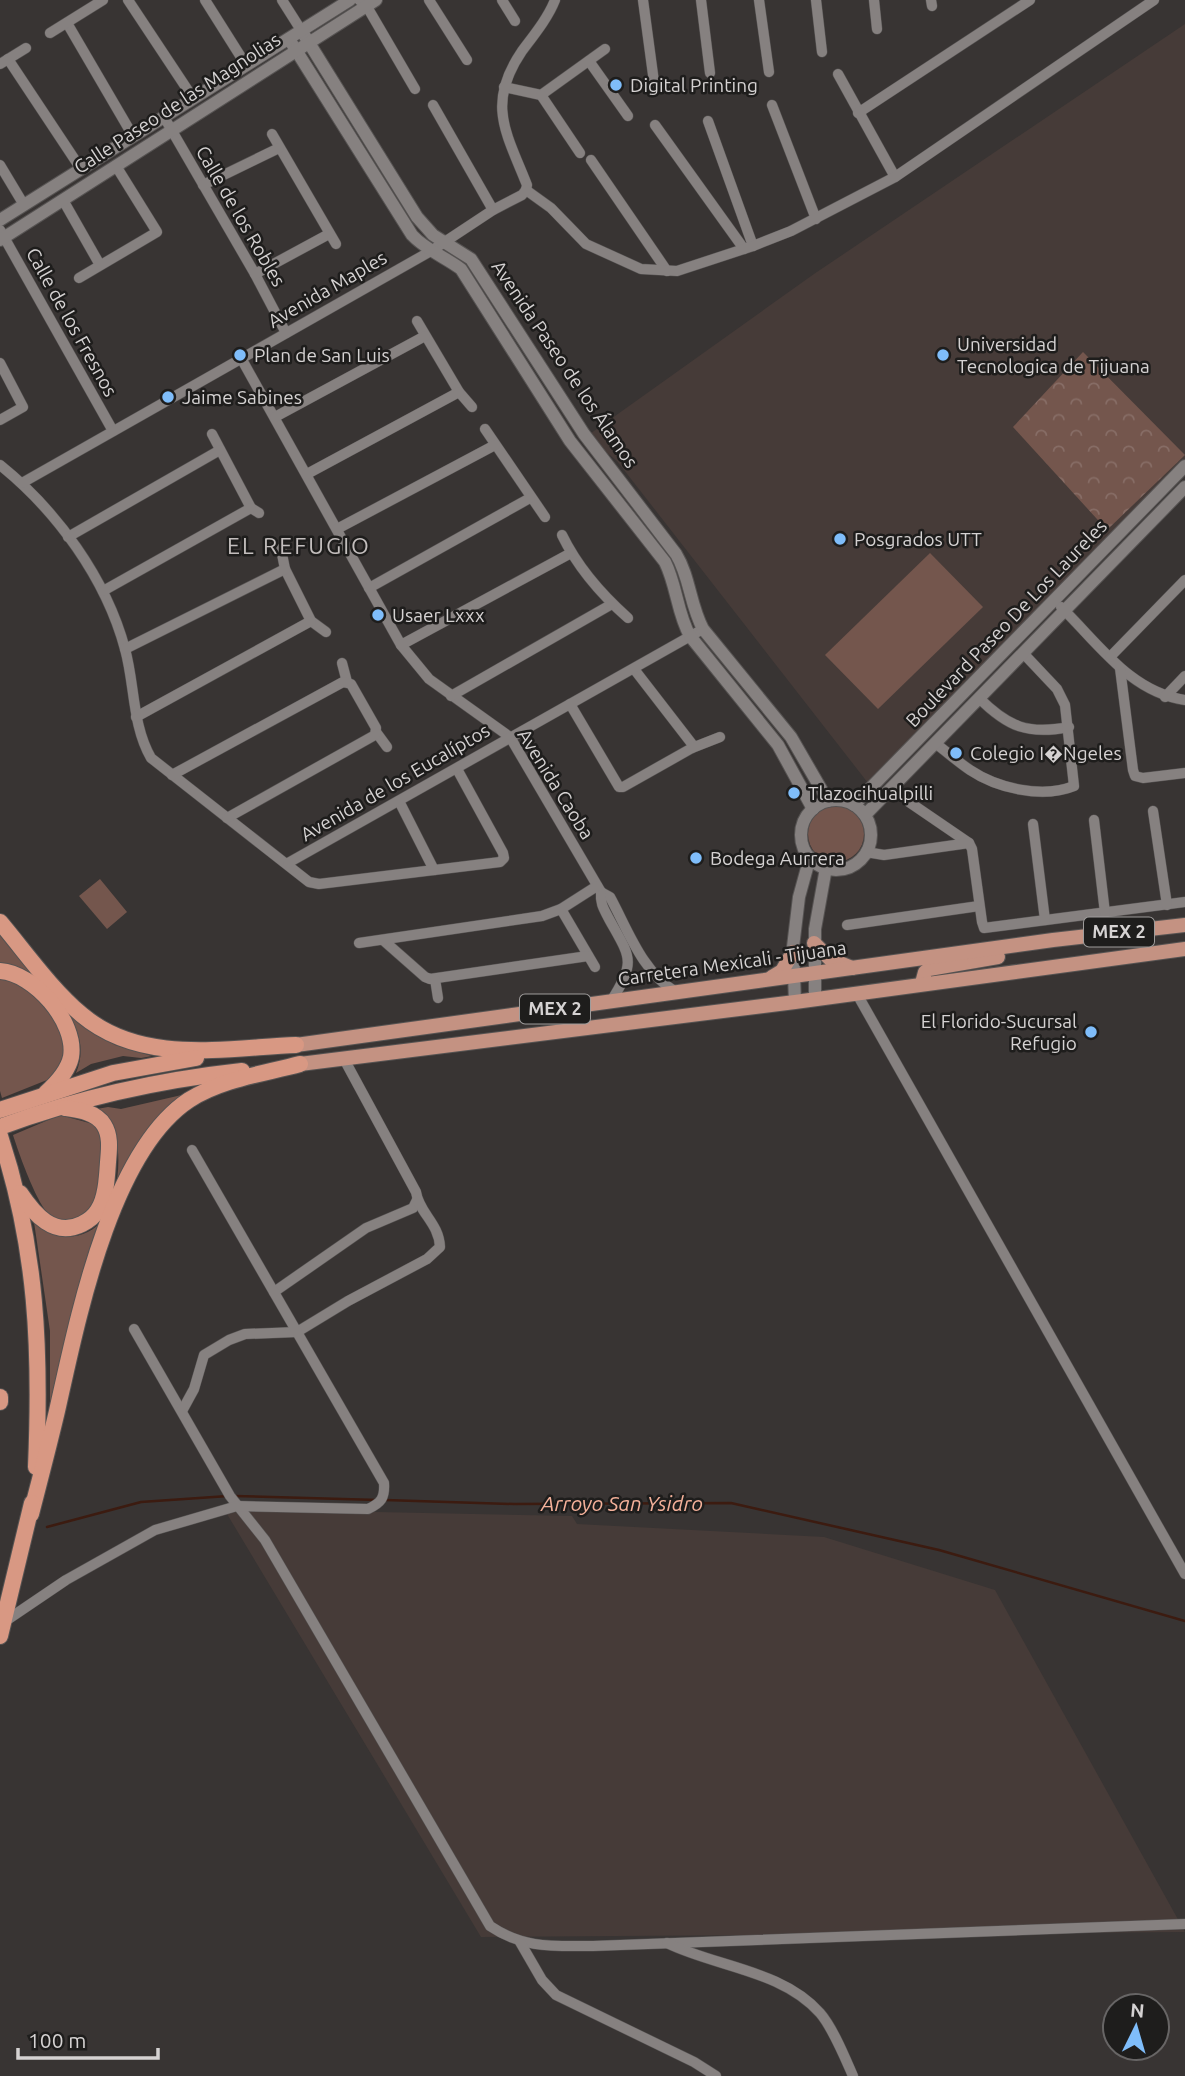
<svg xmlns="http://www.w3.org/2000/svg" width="1185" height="2076" viewBox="0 0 1185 2076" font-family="Ubuntu,sans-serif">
	<defs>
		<pattern id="park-crowns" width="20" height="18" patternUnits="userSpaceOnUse" patternTransform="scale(1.75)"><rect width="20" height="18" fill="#74564d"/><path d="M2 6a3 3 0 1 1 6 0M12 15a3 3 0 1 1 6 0" fill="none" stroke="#876d66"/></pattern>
	</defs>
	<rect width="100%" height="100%" fill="#383433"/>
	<g fill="#463b38">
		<polygon points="1185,24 1185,470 868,783 617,461 587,436 814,274"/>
		<polygon points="224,1509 572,1516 577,1524 824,1537 995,1590 1185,1932 481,1937"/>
	</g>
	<g fill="#74564d">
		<polygon points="930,553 983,607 878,709 825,655"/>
		<circle cx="836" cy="834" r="28"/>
		<polygon points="100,879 127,912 107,929 79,896"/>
		<path d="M0,929L83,1024L115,1045L152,1056L141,1058L123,1056L91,1064L76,1073C98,1018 37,992 0,966Z"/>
		<path d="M7,978C39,995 64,1021 65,1058L52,1078L2,1098L0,1091V979Z"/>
		<path d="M199,1091L134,1156L50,1418V1331L34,1222C53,1242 87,1242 104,1218C120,1196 124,1142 109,1119C107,1115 102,1112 97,1109L108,1107L121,1109Z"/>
		<path d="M60,1115L93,1124C112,1146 102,1190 90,1214C78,1218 65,1225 53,1218C39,1211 18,1151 13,1135Z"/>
	</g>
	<polygon fill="url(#park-crowns)" points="1083,352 1185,455 1107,530 1013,427"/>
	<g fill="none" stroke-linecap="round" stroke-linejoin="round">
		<g stroke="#3c1b10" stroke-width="2.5">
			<polyline points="234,1496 378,1500"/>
			<polyline points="385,1500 514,1504 731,1503 939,1550 1185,1621"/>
			<polyline points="47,1527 141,1502 228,1496"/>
		</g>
		<g stroke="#565352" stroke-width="11">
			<g id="minor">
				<polyline points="128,0 193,98"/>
				<polyline points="205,0 246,65"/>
				<polyline points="282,0 301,30"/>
				<polyline points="359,0 366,5 415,89"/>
				<polyline points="429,0 467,60"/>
				<polyline points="502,0 515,21"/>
				<polyline points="643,0 654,82"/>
				<polyline points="701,0 710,73"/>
				<polyline points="759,0 769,72"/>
				<polyline points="816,0 822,52"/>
				<polyline points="874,0 877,29"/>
				<polyline points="931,0 932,6"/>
				<polyline points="67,23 133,136"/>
				<polyline points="50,33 103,0"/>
				<polyline points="8,59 81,169"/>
				<polyline points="589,61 628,116"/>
				<polyline points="0,64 26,48"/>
				<polyline points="838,74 895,177"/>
				<polyline points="504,87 541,95 605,49"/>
				<polyline points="541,95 580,153"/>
				<polyline points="433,105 493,210"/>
				<polyline points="772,105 816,219"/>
				<polyline points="858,113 1030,0"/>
				<polyline points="164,117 255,274 286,333"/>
				<polyline points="708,121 753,246"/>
				<polyline points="655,125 744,249"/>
				<polyline points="272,134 336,244"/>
				<polyline points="591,160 667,271"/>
				<polyline points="0,165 24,205"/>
				<polyline points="203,185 279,148"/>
				<polyline points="526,190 551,208 586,244 641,269 677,271 753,246 791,231 895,177 1154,0"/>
				<path d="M526,190L527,185C506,132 486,104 522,51C534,35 548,18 555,0"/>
				<polyline points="63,200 100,265"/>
				<polyline points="0,230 113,431"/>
				<polyline points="255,274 329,234"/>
				<polyline points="79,278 157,232 116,166"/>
				<polyline points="417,321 459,392 472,407"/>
				<polyline points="241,358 401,645 429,679 510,737 601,892"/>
				<polyline points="0,363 23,407 0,420"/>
				<polyline points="275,417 425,336"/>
				<polyline points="485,429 545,517"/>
				<polyline points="212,434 251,508 259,513"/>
				<path d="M0,465C56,510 106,578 125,649C135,685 132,725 151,758L309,882L319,884L500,862L504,858L503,853L457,769"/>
				<polyline points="307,474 459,392"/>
				<polyline points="22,483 431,251 493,210 522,195 526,190"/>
				<polyline points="337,529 495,445"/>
				<path d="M562,535C577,566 602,595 628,618"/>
				<polyline points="68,537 220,450"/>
				<polyline points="281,549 285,569 311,621 326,632"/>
				<polyline points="369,588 530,498"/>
				<polyline points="103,591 251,508"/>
				<path d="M1061,607C1098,643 1130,692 1185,700"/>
				<polyline points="401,645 571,553"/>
				<polyline points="125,649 285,569"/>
				<polyline points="1110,657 1185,580"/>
				<polyline points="342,663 347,682"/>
				<polyline points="1120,668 1133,770 1135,776 1143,778 1185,773"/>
				<polyline points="634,669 692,744 692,748"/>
				<polyline points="451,696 612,604"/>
				<polyline points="1165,697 1185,676"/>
				<path d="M979,698C1008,727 1028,735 1069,727"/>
				<polyline points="570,704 619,787 623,787 692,748 720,737"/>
				<polyline points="136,717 311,621"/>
				<polyline points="376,732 387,747"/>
				<path d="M935,743C947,752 958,762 970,770C997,788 1042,799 1074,786L1065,705L1057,689L1023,653"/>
				<polyline points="172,775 343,682 351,684 376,728 375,735 227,818"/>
				<polyline points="399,801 434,870"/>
				<polyline points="909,802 969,843 972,849 982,922 984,928 1185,902"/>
				<polyline points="1153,811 1167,905"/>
				<polyline points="1094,820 1105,913"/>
				<polyline points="1033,824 1045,920"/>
				<polyline points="866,852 884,855 969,843"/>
				<polyline points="288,863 703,629"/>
				<path d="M601,892L610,897C628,930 642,972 676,992"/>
				<path d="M601,892C600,904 604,909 609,919C630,957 637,961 611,1001"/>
				<polyline points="561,909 595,967"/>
				<polyline points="847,925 979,906"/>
				<polyline points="383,940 425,977 430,979 588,956"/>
				<polyline points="359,943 542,916 561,909 597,886"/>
				<polyline points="435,979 438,998"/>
				<polyline points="857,994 1185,1574"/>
				<polyline points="274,1292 366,1228 413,1208 417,1200"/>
				<path d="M134,1329L230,1496L265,1540L490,1926C524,1949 554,1946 593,1946L1185,1924"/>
				<path d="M182,1411L194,1389L204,1355L229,1340L245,1334L297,1332L348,1301L427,1259L440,1247C439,1223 419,1213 416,1192L344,1059"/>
				<path d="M4,1622L66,1580L155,1530L237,1506L368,1509C381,1503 385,1498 384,1483L192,1150"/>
				<polyline points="520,1942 542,1980 556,1995 694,2062 716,2076"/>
				<path d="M667,1943C716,1967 782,1970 820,2013C833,2028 845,2058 853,2076"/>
			</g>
		</g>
		<g stroke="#565352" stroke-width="14">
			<g id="tertiary">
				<path d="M301,30L417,217L433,235L471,259L584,434L676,554C690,577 690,605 703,629L791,737L828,801"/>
				<path d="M289,39L412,235C426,250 445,257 461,269L570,441L665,562C677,586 677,613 690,636L778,745L813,809"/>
				<polyline points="0,220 350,0"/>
				<polyline points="0,240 376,0"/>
				<circle cx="836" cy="835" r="35"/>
				<polyline points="854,805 1185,466"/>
				<polyline points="865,815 1185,487"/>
				<polyline points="815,999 815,929 826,868"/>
				<polyline points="795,1002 793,947 799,897 810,857"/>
			</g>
		</g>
		<g stroke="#565352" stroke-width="16">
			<g id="primary">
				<polyline points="814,943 830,959 852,968"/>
				<polyline points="772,977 782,971 793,952"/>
				<polyline points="922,983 925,972 929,969 998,957"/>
				<polyline points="296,1045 1053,940 1185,925"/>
				<polyline points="300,1064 795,1002 1185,949"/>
			</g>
		</g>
		<g stroke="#565352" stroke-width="18">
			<g id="trunk">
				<path d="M0,922C26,953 51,989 82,1015C142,1065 224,1048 296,1045"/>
				<path d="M0,971C34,973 77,1022 71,1057C68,1071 57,1083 46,1093"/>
				<polyline points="0,1110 113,1073 196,1058"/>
				<path d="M0,1127C78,1098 159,1080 242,1071"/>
				<path d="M0,1136C37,1248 41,1350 36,1467"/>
				<path d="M20,1193C34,1214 54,1238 82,1224C88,1221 94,1217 98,1210C106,1198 107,1177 108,1162C109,1150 111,1136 104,1125C96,1112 79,1110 65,1108"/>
				<polyline points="0,1397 0,1402"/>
				<path d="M31,1514C40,1479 49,1445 57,1411C77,1322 110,1152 189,1100C222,1079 263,1074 300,1064"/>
				<polyline points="0,1636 32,1503"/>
			</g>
		</g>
		<use href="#minor" stroke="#868180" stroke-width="10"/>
		<use href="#tertiary" stroke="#868180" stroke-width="12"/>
		<use href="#primary" stroke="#c49282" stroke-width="14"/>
		<use href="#trunk" stroke="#d89883" stroke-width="16"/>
	</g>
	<g fill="#7fbdfa" stroke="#1e1d1c" stroke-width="2.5">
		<circle cx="616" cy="85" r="7"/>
		<circle cx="240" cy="355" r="7"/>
		<circle cx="943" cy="355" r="7"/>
		<circle cx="168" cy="397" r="7"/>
		<circle cx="840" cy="539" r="7"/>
		<circle cx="378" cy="615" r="7"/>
		<circle cx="956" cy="753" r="7"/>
		<circle cx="794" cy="793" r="7"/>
		<circle cx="696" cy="858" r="7"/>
		<circle cx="1091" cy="1032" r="7"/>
	</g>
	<g text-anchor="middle" stroke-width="5" stroke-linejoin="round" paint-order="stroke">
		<g fill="#1e1d1c" stroke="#9e9c9b" stroke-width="2">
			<rect x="1084" y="917.5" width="70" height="29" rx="5"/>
			<rect x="520" y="994.5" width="70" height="29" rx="5"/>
		</g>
		<g font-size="18" font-weight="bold" fill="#d5d2d2">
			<text x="1119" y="938">MEX 2</text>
			<text x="555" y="1015">MEX 2</text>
		</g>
		<g font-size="19" fill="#d5d2d2" stroke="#1e1d1c" text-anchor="start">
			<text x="630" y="92">Digital Printing</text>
			<text x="957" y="351">Universidad<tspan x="957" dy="22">Tecnologica de Tijuana</tspan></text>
			<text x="254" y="362">Plan de San Luis</text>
			<text x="182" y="404">Jaime Sabines</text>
			<text x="854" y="546">Posgrados UTT</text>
			<text x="392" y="622">Usaer Lxxx</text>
			<text x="970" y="760">Colegio I�Ngeles</text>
			<text x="808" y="800">Tlazocihualpilli</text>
			<text x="710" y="865">Bodega Aurrera</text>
			<text x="1077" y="1028" text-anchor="end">El Florido-Sucursal<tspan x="1077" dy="22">Refugio</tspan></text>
		</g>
		<g font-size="19" fill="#d5d2d2" stroke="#1e1d1c">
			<text transform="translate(177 103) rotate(-33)" y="7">Calle Paseo de las Magnolias</text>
			<text transform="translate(241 216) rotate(60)" y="7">Calle de los Robles</text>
			<text transform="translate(327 289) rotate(-30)" y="7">Avenida Maples</text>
			<text transform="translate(72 322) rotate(61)" y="7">Calle de los Fresnos</text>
			<text transform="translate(565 364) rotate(56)" y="7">Avenida Paseo de los Álamos</text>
			<text transform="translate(1006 623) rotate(-46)" y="7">Boulevard Paseo De Los Laureles</text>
			<text transform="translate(395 782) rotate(-30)" y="7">Avenida de los Eucalíptos</text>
			<text transform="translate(556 784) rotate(58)" y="7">Avenida Caoba</text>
			<text transform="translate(732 963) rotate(-8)" y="7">Carretera Mexicali - Tijuana</text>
		</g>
		<g font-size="21" font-style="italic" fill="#f5b19a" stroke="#1e1d1c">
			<text x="622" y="1511">Arroyo San Ysidro</text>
		</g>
		<g font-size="23" letter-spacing="2" fill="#c3bebd" stroke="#1e1d1c">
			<text x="299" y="554">EL REFUGIO</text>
		</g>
	</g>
	<g transform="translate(1136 2027) rotate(5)"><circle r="33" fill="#1e1d1c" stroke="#676565" stroke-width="2"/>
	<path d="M0-5L12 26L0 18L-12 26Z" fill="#7fbdfa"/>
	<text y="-10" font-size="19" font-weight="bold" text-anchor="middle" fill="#d5d2d2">N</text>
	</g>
	<path d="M18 2048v10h140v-10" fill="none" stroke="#d5d2d2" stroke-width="3.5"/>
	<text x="28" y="2048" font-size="21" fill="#d5d2d2" stroke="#1e1d1c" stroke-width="5" paint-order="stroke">100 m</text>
</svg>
